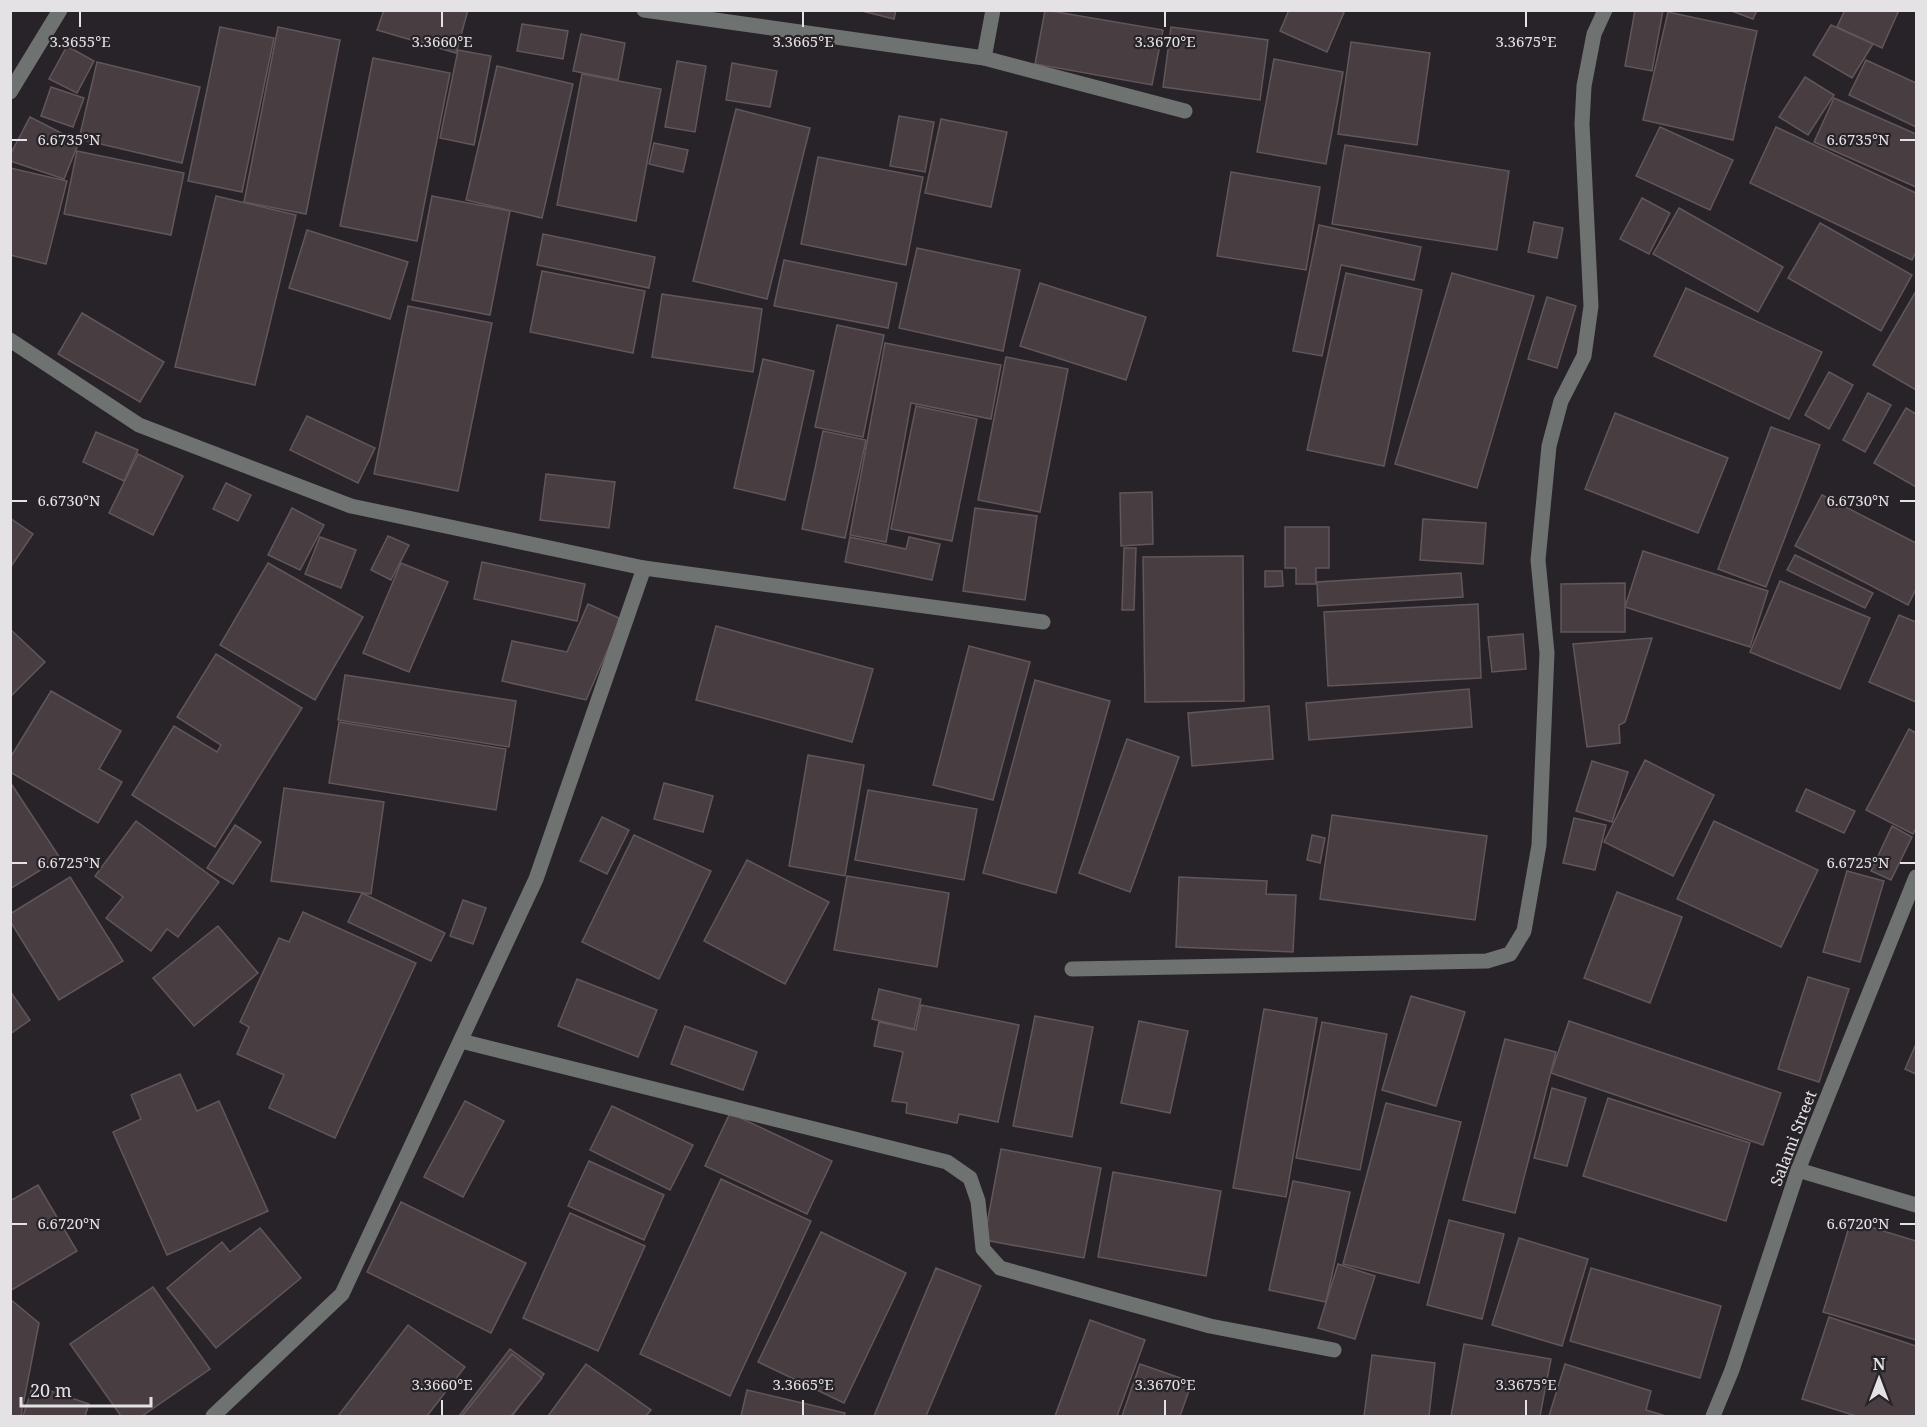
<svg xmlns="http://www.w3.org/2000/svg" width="1927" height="1427" viewBox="0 0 1927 1427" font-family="'Noto Serif',serif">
	<rect width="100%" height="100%" fill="#282329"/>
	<g fill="#483e41" stroke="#615659" stroke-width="1.5">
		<polygon points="384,10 468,10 456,53 377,30"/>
		<polygon points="858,10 896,10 894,19"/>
		<polygon points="1045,10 1163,30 1152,85 1035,64"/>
		<polygon points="1289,10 1345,10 1327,52 1280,31"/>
		<polygon points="1635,10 1663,10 1652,71 1625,66"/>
		<polygon points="1729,10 1757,10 1753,19"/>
		<polygon points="1845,10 1899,10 1882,48 1837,27"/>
		<polygon points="1668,12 1757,31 1733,140 1643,120"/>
		<polygon points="522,24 568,31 563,59 517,51"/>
		<polygon points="1831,25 1873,44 1852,78 1813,55"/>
		<polygon points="220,27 274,38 242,192 188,181"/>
		<polygon points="278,27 340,40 306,214 244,202"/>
		<polygon points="1171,27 1268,40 1260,100 1163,87"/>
		<polygon points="581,34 625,43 618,80 573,71"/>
		<polygon points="1351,42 1430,53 1417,145 1338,134"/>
		<polygon points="67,46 94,61 77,93 49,79"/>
		<polygon points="458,50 491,56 474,145 440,138"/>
		<polygon points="373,58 450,73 417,241 340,226"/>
		<polygon points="1274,59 1343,72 1326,164 1257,152"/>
		<polygon points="1866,60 1916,83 1916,127 1849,95"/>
		<polygon points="677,61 706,66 695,132 665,127"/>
		<polygon points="97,62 200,87 182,163 79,139"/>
		<polygon points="732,63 777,71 770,107 726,100"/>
		<polygon points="497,66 573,84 542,218 466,200"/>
		<polygon points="582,74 661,89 636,221 557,205"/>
		<polygon points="1805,77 1834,95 1808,135 1779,117"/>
		<polygon points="51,87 84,98 73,127 41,116"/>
		<polygon points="1834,98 1916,134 1916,187 1814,142"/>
		<polygon points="736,109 810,128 767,299 693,281"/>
		<polygon points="899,116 934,122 925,172 890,166"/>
		<polygon points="30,117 79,142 64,179 10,161 10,155"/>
		<polygon points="941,119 1007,132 991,207 925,193"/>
		<polygon points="1660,127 1733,160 1710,210 1636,176"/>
		<polygon points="1776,127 1916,193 1916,252 1912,260 1750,183"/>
		<polygon points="654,143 688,150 683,172 649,164"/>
		<polygon points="1345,145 1509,171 1497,250 1332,224"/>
		<polygon points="77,151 184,173 171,235 64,214"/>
		<polygon points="818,157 923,177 906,265 801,244"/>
		<polygon points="10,168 67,181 46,264 10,255"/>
		<polygon points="1231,172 1320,187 1306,270 1217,256"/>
		<polygon points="216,196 296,215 255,385 175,367"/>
		<polygon points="432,196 510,211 490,315 412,300"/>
		<polygon points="1642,198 1670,213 1649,254 1620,239"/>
		<polygon points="1679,208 1783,267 1758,312 1653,254"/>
		<polygon points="1534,222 1563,228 1557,258 1528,252"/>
		<polygon points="1820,223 1912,275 1881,331 1788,278"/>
		<polygon points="1319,225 1421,247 1414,280 1341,265 1322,356 1293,351"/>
		<polygon points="307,230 408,262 390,319 289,288"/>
		<polygon points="543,234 655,257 649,288 537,265"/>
		<polygon points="917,248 1020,270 1003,351 899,328"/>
		<polygon points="784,260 897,283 888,328 774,306"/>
		<polygon points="542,271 645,291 633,353 530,332"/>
		<polygon points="1346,273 1422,290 1384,466 1307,450"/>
		<polygon points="1452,273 1534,296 1477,488 1395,464"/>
		<polygon points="1040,283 1146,317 1126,380 1020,346"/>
		<polygon points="1686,288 1822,352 1789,419 1654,356"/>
		<polygon points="1916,291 1916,390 1873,365"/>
		<polygon points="662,294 762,309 753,372 652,357"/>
		<polygon points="1547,297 1576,306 1557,368 1528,359"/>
		<polygon points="408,306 492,323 458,491 374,474"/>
		<polygon points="82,313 164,362 140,402 58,354"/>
		<polygon points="837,325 884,335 863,437 815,427"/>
		<polygon points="885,343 1001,365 991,419 911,403 886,542 850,535"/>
		<polygon points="1006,357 1068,369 1040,512 978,500"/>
		<polygon points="763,359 814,371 785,500 734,488"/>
		<polygon points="1829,372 1853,385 1829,429 1805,415"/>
		<polygon points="1868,393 1891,405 1865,452 1843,440"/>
		<polygon points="916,406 977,419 952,541 891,529"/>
		<polygon points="1906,408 1916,414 1916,487 1874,463"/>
		<polygon points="1615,413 1728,458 1698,533 1585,489"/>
		<polygon points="307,416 375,448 358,483 290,450"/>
		<polygon points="1771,427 1820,445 1766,587 1718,569"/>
		<polygon points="823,431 866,440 845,538 802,529"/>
		<polygon points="96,432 138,450 124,481 83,462"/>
		<polygon points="138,454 183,476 153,535 109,513"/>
		<polygon points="546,474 615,482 609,528 540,520"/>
		<polygon points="226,483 251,495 238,521 213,509"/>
		<polygon points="1152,492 1153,544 1121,546 1120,493"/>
		<polygon points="1822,495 1916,543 1916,589 1908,605 1795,546"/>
		<polygon points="292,508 324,525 300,570 268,555"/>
		<polygon points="975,508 1037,516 1025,600 963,591"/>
		<polygon points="10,518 33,534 12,565 10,563"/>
		<polygon points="1423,519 1486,523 1483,564 1420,560"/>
		<polygon points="1285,527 1329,527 1329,568 1316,568 1316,584 1296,584 1296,568 1285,568"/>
		<polygon points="388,536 409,545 391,580 371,570"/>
		<polygon points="320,537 356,550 341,588 305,574"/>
		<polygon points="850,537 906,549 909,537 940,544 932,580 845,562"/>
		<polygon points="1124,548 1136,548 1134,610 1122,610"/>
		<polygon points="1643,551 1768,591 1750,647 1625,607"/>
		<polygon points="1795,555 1873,593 1865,608 1787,570"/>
		<polygon points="1243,556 1244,701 1145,702 1143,557"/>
		<polygon points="482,562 585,584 577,621 474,599"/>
		<polygon points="268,563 363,617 315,700 220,645"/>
		<polygon points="401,563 448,582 409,672 363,653"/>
		<polygon points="1265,571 1282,571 1283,586 1265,587"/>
		<polygon points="1461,573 1463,597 1318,606 1317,582"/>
		<polygon points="1780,581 1870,618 1840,689 1750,652"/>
		<polygon points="1625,583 1625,632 1561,632 1561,584"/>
		<polygon points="588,604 621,619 586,700 502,681 512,641 567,652"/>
		<polygon points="1478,604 1481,678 1328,686 1324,612"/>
		<polygon points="1899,615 1916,622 1916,702 1869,682"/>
		<polygon points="716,626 873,669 852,742 696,700"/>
		<polygon points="10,629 45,662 10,697"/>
		<polygon points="1523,634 1526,669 1492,672 1488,637"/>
		<polygon points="1652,638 1625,722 1619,725 1620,743 1587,747 1573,644"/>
		<polygon points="969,646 1030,662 993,800 933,785"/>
		<polygon points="216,654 302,708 215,847 132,795 174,726 217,752 221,745 177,717"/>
		<polygon points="345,675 516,701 509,747 338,720"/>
		<polygon points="1035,680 1110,701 1056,893 983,873"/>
		<polygon points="1469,689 1472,727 1309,740 1306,703"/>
		<polygon points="51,691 121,731 99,769 122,782 98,823 10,772 10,758"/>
		<polygon points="1269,706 1273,759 1192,766 1188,713"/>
		<polygon points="339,722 506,749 496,810 329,783"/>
		<polygon points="1909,729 1916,733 1916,828 1913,834 1866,810"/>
		<polygon points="1127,739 1179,757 1130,892 1079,873"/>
		<polygon points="808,755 864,765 845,876 789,866"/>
		<polygon points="1645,760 1714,795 1673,876 1604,842"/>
		<polygon points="1592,761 1628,772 1612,822 1576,811"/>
		<polygon points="10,782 60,858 10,889"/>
		<polygon points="664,783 713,796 703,832 654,819"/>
		<polygon points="284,788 384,802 371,894 271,881"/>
		<polygon points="1806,789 1855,811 1844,833 1796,811"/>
		<polygon points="868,790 977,809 964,880 855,860"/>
		<polygon points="1332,815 1487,836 1475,920 1320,899"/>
		<polygon points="602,817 629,830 607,874 580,861"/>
		<polygon points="1574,818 1606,825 1595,870 1563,863"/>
		<polygon points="136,821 219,882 178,937 167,929 151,951 106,918 123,897 95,876"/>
		<polygon points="1714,821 1818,870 1781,947 1677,899"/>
		<polygon points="235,825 261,842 233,884 207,868"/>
		<polygon points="1892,826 1912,837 1891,880 1871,871"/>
		<polygon points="634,835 711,871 659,979 582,942"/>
		<polygon points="1312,835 1325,838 1320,863 1307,860"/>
		<polygon points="747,860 829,902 785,984 704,941"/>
		<polygon points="1847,871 1884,881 1860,962 1823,952"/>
		<polygon points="847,876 949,893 937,967 834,950"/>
		<polygon points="70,877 123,961 59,1000 10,921 10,914"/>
		<polygon points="1179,877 1267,881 1266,894 1296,895 1293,952 1176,947"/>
		<polygon points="1617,892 1682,917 1650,1003 1584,978"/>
		<polygon points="362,893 445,933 431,961 348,922"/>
		<polygon points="463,900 486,908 473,944 450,936"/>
		<polygon points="303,912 416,963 335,1138 269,1108 284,1075 237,1054 249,1027 240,1022 279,938 289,942"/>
		<polygon points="218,926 258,973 194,1026 153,978"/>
		<polygon points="1808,977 1849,989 1819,1082 1778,1069"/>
		<polygon points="577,979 657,1010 638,1057 558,1026"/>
		<polygon points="879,989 921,999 914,1029 872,1019"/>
		<polygon points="10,991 30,1020 10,1034"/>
		<polygon points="1411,996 1465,1012 1436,1106 1382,1090"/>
		<polygon points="921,1005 1019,1025 998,1122 959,1114 957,1123 906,1113 907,1103 892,1101 903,1052 874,1046 879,1022 916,1030"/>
		<polygon points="1264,1009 1317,1018 1286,1197 1233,1188"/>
		<polygon points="1035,1016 1093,1027 1072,1137 1013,1126"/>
		<polygon points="1139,1021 1188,1031 1170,1113 1121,1103"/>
		<polygon points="1569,1021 1781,1093 1763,1145 1551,1073"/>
		<polygon points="1322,1022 1387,1034 1360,1170 1296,1158"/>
		<polygon points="685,1026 757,1052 743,1090 671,1064"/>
		<polygon points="1505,1039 1556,1052 1515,1213 1463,1200"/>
		<polygon points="1916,1044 1916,1074 1905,1069"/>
		<polygon points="180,1074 197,1111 219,1101 268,1211 167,1255 113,1132 141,1119 131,1095"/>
		<polygon points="1552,1088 1586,1098 1567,1166 1534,1158"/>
		<polygon points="1608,1098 1750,1143 1726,1221 1583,1176"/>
		<polygon points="465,1101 504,1121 463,1197 424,1177"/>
		<polygon points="1386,1103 1461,1122 1419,1283 1343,1264"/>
		<polygon points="612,1106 693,1145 670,1190 590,1150"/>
		<polygon points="730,1113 832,1161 807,1214 705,1166"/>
		<polygon points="1001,1149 1101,1168 1084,1258 984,1240"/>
		<polygon points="589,1161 664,1195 644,1240 568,1206"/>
		<polygon points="1113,1172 1221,1191 1206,1276 1098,1257"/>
		<polygon points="721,1179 811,1221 730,1396 640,1354"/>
		<polygon points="1293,1181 1350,1192 1326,1302 1269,1290"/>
		<polygon points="38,1185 77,1251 10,1291 10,1201"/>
		<polygon points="401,1202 526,1263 491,1333 367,1272"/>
		<polygon points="570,1213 645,1246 598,1351 523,1318"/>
		<polygon points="1449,1220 1504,1234 1482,1319 1427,1305"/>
		<polygon points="1851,1221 1916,1241 1916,1340 1823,1312"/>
		<polygon points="260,1228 301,1278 216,1348 167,1288 222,1242 230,1252"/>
		<polygon points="821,1232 906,1273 844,1403 758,1362"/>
		<polygon points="1519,1238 1588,1259 1562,1346 1492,1325"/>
		<polygon points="1338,1264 1375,1276 1355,1339 1318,1328"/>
		<polygon points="936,1268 981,1286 926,1416 874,1416"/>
		<polygon points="1591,1268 1721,1306 1700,1378 1570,1341"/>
		<polygon points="153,1287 210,1369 142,1416 121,1416 70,1344"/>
		<polygon points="10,1299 39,1323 21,1416 10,1416"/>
		<polygon points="1829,1317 1916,1346 1916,1416 1856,1416 1802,1399"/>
		<polygon points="1090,1320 1145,1340 1117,1416 1055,1416"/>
		<polygon points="408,1325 465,1367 427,1416 338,1416"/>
		<polygon points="1464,1344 1551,1359 1540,1416 1451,1416"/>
		<polygon points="510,1349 544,1374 512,1416 459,1416"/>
		<polygon points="512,1354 542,1378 511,1416 462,1416"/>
		<polygon points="1372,1355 1435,1363 1429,1416 1364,1416"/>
		<polygon points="586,1364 651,1410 646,1416 548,1416"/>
		<polygon points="1140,1364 1192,1382 1180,1416 1122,1416"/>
		<polygon points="1565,1364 1651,1391 1646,1410 1666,1416 1549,1416"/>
		<polygon points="33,1385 89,1404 85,1416 23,1416"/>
		<polygon points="747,1390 845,1413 844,1416 741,1416"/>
	</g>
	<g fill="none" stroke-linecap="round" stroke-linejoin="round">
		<g stroke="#6e7270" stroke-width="15">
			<polyline points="644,10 984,58 1185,111"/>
			<polyline points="984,58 993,10"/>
			<polyline points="10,92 60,10"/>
			<polyline points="10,340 139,425 351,506 644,568 1043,622"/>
			<polyline points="1072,969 1487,961 1510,954 1524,931 1539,845 1547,653 1538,560 1549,446 1561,401 1584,356 1591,306 1582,124 1584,86 1594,34 1605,10"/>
			<polyline points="461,1041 947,1162 970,1178 978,1201 983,1249 1000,1268 1210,1326 1334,1350"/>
			<polyline points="1798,1170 1916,1205"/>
			<polyline points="213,1416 342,1294 536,879 644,568"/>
			<polyline points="1713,1416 1732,1370 1798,1170 1916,877"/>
		</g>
	</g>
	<path fill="none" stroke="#e5e2e6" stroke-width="2" d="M80,12V27M442,12V27M803,12V27M1165,12V27M1526,12V27M12,140H27M1900,140H1915M12,501H27M1900,501H1915M12,863H27M1900,863H1915M12,1224H27M1900,1224H1915M442,1400V1415M803,1400V1415M1165,1400V1415M1526,1400V1415"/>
	<g text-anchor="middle" stroke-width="4.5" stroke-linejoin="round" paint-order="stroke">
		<g font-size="16" fill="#e5e2e6" stroke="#282329">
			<text transform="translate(1793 1138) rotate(-69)" y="6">Salami Street</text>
		</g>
	</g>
	<g font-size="15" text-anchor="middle" fill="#e5e2e6" stroke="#282329" stroke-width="4.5" stroke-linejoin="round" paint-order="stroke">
		<text x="80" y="47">3.3655°E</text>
		<text x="442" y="47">3.3660°E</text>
		<text x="803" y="47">3.3665°E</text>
		<text x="1165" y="47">3.3670°E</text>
		<text x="1526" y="47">3.3675°E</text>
		<text x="69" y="145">6.6735°N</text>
		<text x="1858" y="145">6.6735°N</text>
		<text x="69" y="506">6.6730°N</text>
		<text x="1858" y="506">6.6730°N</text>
		<text x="69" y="868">6.6725°N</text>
		<text x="1858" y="868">6.6725°N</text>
		<text x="69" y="1229">6.6720°N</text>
		<text x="1858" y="1229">6.6720°N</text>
		<text x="442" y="1390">3.3660°E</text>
		<text x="803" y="1390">3.3665°E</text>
		<text x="1165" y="1390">3.3670°E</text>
		<text x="1526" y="1390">3.3675°E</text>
	</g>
	<rect width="1927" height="1427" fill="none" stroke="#e5e2e6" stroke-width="24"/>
	<g transform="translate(1879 1379)" stroke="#282329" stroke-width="4.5" paint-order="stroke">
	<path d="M0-4.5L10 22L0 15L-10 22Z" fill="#e5e2e6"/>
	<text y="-9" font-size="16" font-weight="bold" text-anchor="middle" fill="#e5e2e6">N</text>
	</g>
	<path d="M21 1397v9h130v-9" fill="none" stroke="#e5e2e6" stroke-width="3"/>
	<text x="30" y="1397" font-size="18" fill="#e5e2e6" stroke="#282329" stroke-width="4.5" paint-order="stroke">20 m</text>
</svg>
